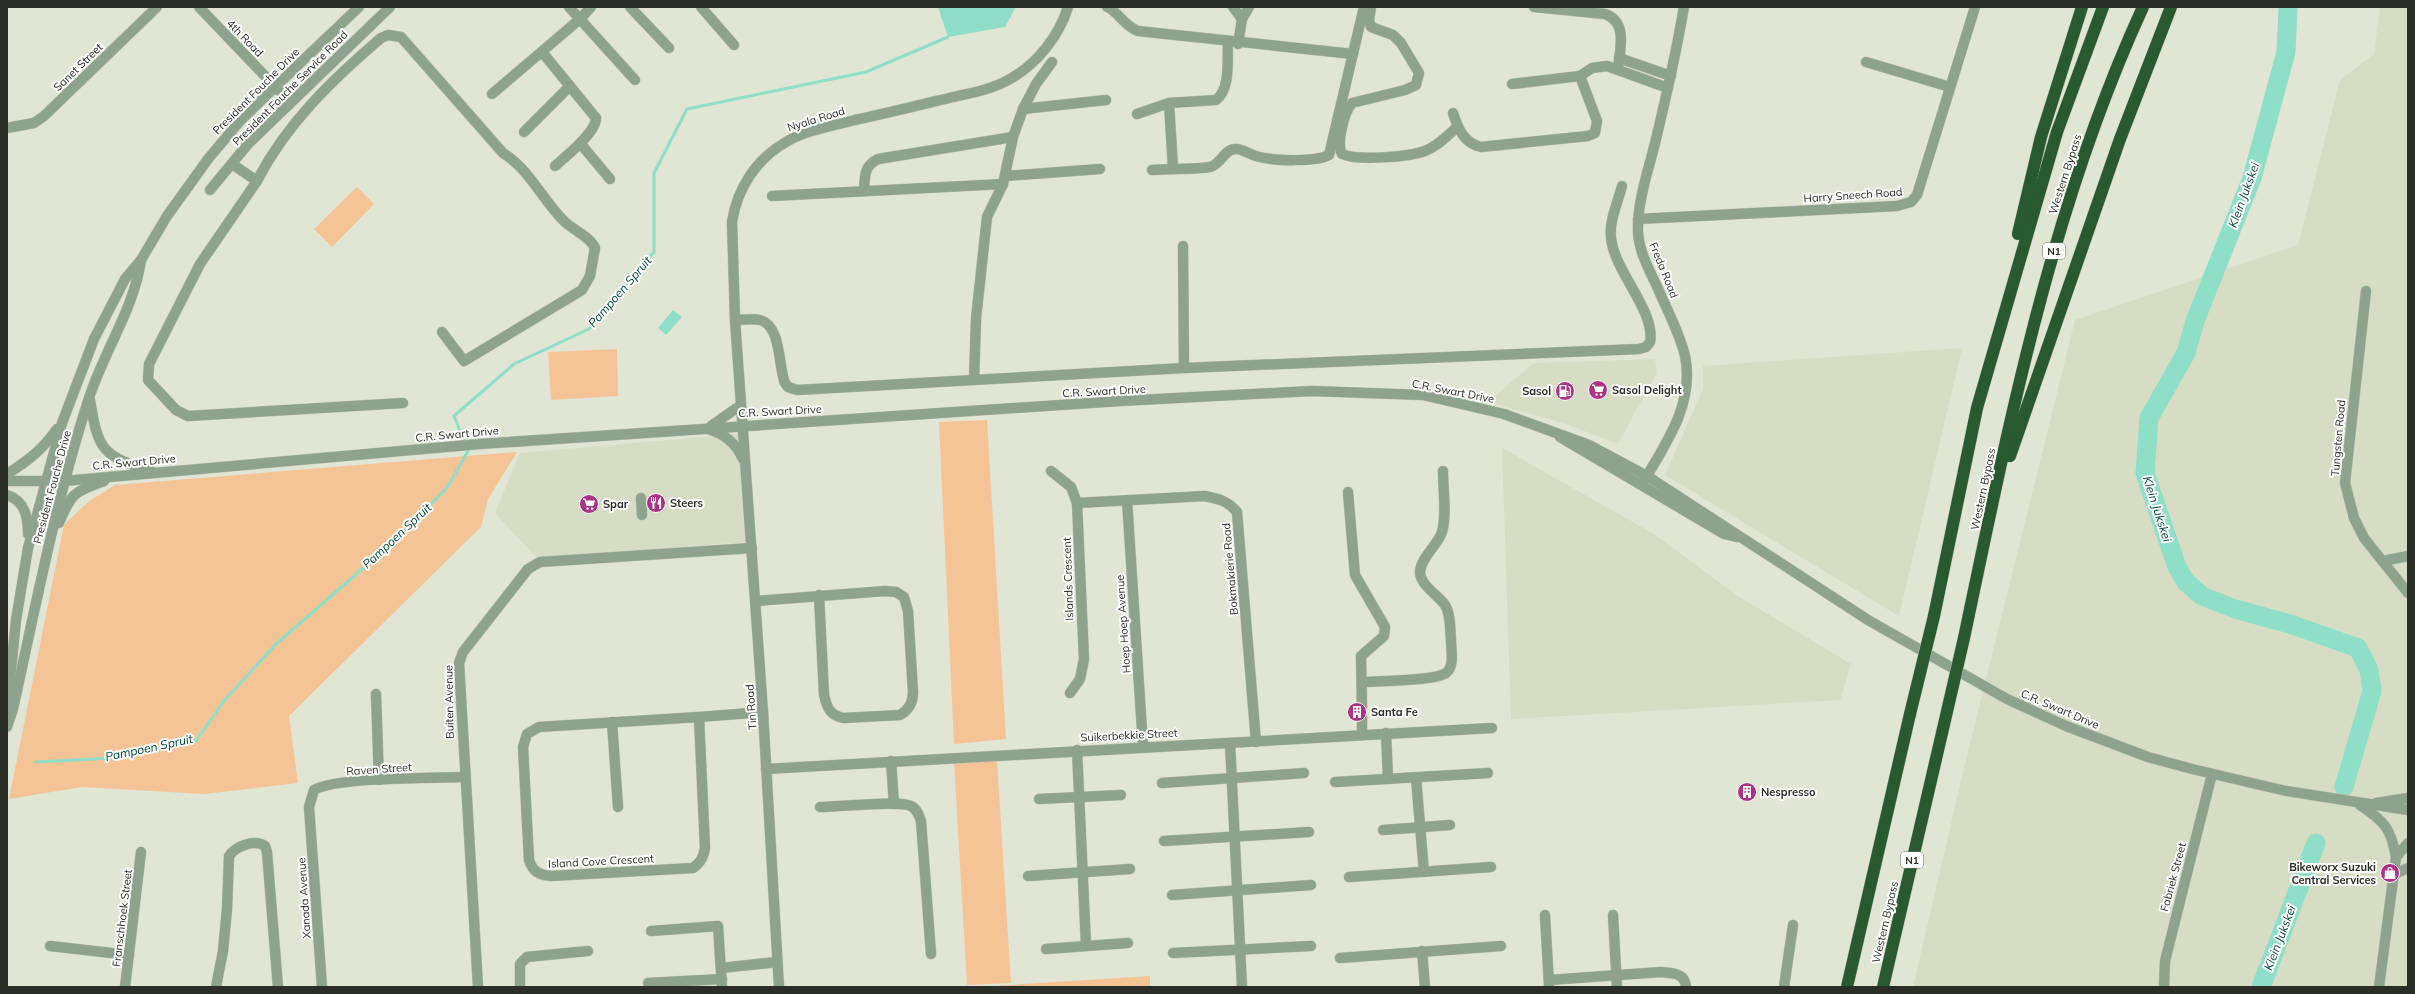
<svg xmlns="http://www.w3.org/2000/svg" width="2415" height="994" viewBox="0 0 2415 994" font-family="Mulish,sans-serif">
	<rect width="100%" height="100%" fill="#e0e5d4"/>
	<g fill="#d6ddc4">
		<polygon points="2380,7 2408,7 2408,987 1913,987 1965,764 2075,320 2298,245 2340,80 2374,54"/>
		<polygon points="1962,348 1899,616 1665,475 1703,389 1703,366"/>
		<polygon points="1655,359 1657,372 1618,444 1569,425 1488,402 1534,363"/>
		<polygon points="738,434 746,542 537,558 495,513 520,453"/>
		<polygon points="1502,448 1654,534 1738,596 1851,664 1840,700 1511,719"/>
	</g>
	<g fill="#f4c497">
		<polygon points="357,187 374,204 332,247 314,229"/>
		<polygon points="617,349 618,396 551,400 548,352"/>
		<polygon points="987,420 1006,739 954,744 939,422"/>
		<polygon points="517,452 488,499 481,527 289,716 298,783 204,794 82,787 9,799 64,525 88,502 115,485"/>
		<polygon points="997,761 1011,983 967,985 954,762"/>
		<polygon points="1150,976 1150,987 977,987"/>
	</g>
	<g fill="#8edec8">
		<polygon points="938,7 1016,7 1005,27 948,37"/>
		<polygon points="673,310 682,317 666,335 658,328"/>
	</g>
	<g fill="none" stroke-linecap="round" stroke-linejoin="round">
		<g stroke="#8edec8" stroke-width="3">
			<polyline points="465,443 454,416 514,364 589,329 654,252 654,173 687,109 866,72 948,37"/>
			<polyline points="36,762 113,758 196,741 223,702 276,644 391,544 447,488 468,451 467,448"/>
		</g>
		<g stroke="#8edec8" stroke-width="19">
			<polyline points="2288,7 2286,52 2252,178 2195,321 2186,353 2149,418 2145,473 2177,567 2186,582 2202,596 2235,609 2290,624 2358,648 2369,670 2372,691 2344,787"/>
			<polyline points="2261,987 2316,843"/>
		</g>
		<g stroke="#bcc0b1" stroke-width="11">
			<g id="minor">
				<polyline points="199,7 290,102"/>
				<polyline points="569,7 635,80"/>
				<polyline points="630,7 669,48"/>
				<polyline points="701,7 734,45"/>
				<path d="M1107,7C1119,12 1124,26 1138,31L1353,54"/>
				<polyline points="1233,7 1242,19"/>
				<path d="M1371,7L1369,20L1371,27L1393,35L1401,43L1419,73L1416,85L1405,90L1352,103C1344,112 1336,144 1342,154C1357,161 1409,157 1425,151C1438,146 1447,136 1457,127"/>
				<path d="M1534,7L1605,14C1628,22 1620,49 1618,69"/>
				<polyline points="1238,44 1242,19 1249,7"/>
				<path d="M542,52L596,118C596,133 566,156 555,166"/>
				<polyline points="1619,58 1671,76"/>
				<polyline points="1866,62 1950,87"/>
				<polyline points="1512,84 1580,76 1592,68 1607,66 1668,88"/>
				<polyline points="492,94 580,19 591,7"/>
				<polyline points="1169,103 1173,168"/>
				<polyline points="1023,109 1106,100"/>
				<path d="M1453,113C1458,129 1464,143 1481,147L1588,136L1595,133L1597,121L1580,76"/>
				<path d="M1137,114L1169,103L1216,100C1231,89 1227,59 1228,42"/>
				<polyline points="7,128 34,123 44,116 157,7"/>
				<polyline points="524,132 570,86"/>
				<polyline points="580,143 610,179"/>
				<polyline points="232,164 257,181 200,264 149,364 148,380 176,410 188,416 403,403"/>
				<path d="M1152,170C1170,168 1193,170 1210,167C1222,164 1224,148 1237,149C1245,150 1252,156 1260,157C1275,161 1316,162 1329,155L1364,7"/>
				<polyline points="1005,176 1100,169"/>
				<path d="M257,181C286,124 332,80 381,38L388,35L401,37L503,153C529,169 542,199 563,220C572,230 590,236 595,248L590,276L582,290L464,361L442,332"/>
				<polyline points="210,190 248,144 390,7"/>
				<path d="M864,190C865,175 864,166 878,159L1013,137"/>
				<polyline points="772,196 1003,184"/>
				<polyline points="1638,219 1897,206 1911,202 1917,195 1975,7"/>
				<polyline points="1183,246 1184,368"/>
				<polyline points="2366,291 2345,483 2354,518 2364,538 2408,593"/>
				<path d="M735,320C743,320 752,318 760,320C782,326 778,367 785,383L788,387L797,390L1184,368L1639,349L1646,347L1650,342C1656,311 1613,270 1611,237C1609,221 1618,202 1622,186"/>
				<polyline points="974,380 976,319 987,217 1003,184 1013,137 1023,109 1036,84 1052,62"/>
				<path d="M90,400C98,450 102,456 151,471"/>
				<polyline points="711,426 741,405"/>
				<path d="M708,429C725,434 736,443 743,459"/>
				<polyline points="1560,437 1724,534 1737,537"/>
				<polyline points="1051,471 1071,487 1077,503 1084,659 1080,679 1070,693"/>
				<path d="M7,474C28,461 43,449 57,429"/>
				<polyline points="7,481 64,481 480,444 1120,401 1312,391 1423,395 1504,414 1589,445 1647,476 1868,620 2007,699 2066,726 2148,757 2192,769 2286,791 2408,810"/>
				<path d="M1642,484C1665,445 1695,404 1685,356C1680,334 1668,312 1659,291C1651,273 1639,253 1638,232C1637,202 1648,172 1655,143C1666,98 1676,53 1684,7"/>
				<polyline points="1348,492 1355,575 1385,627 1384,636 1361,656 1362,707"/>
				<path d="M7,495C25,501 28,517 28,534"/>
				<polyline points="641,498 642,515"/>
				<polyline points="1127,500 1143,746"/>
				<path d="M1077,503L1205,496C1219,499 1228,501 1237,512L1256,742"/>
				<path d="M59,523C71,494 73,492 104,481"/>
				<polyline points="2383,561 2408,556"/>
				<path d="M756,601L885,591L896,592L904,597L908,611L913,692C913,703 909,710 900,715L843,718C830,715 827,708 824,695L819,595"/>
				<path d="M1362,682C1378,681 1435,681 1446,673C1455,666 1451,650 1451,641C1450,630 1451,615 1445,605C1438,595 1420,585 1420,572C1421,557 1438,545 1442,532C1447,514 1443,490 1443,471"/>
				<polyline points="376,694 379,780"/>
				<polyline points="7,710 16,620 28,548 62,423 94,339 125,279 141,260 167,216 208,159 240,121 275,87 359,7"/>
				<path d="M699,717L705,848C703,858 701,862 693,868L551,876C539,875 533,872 529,860L523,747L527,734L539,727Z"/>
				<polyline points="699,717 763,712"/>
				<polyline points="1362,717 1362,735"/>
				<polyline points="612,722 618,807"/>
				<path d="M7,727L13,709C36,605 56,499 89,398C104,351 134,309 141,260"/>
				<polyline points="1386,733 1388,779"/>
				<polyline points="1230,743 1242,987"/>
				<polyline points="1077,750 1086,945"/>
				<polyline points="891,761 894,804"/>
				<polyline points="766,769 1492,728"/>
				<polyline points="1416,778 1424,872"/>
				<polyline points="1335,782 1488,773"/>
				<polyline points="1162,783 1304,773"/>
				<polyline points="1039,799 1121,795"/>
				<polyline points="2376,803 2408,798"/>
				<path d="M2360,805C2384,821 2391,828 2396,857L2379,987"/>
				<path d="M820,807C836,807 899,800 911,806C917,809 919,815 921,821L931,954"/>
				<polyline points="1383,830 1450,825"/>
				<polyline points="1164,841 1309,832"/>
				<polyline points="2396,857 2408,843"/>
				<polyline points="2395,874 2408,868"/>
				<polyline points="1028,876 1130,869"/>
				<polyline points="1349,877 1491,867"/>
				<polyline points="1172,895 1311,885"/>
				<polyline points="1545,915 1549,985"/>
				<polyline points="1613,915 1617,987"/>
				<polyline points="651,931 718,926 722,987"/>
				<polyline points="50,946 129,955"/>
				<polyline points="1046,949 1128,943"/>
				<polyline points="1422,951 1425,987"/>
				<polyline points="1173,953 1311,946"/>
				<polyline points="1340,958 1501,946"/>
				<polyline points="721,968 777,962"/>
				<path d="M1549,980L1661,972C1673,973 1685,973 1686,987"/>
				<polyline points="648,983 722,979"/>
				<polyline points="125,987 141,852"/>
				<path d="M216,987L223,951L227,909L229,856C236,846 254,839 265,846L267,852L278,987"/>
				<path d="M322,987L309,807L314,790C336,777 433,778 464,777"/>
				<polyline points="478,987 459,663 463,652 528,569 540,562 752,548"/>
				<polyline points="520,987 520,964 527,957 588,951"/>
				<path d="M779,987L763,712L735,320L732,222C737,189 756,159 786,142C806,130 832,126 855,120C888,113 920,105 953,97C972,93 993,89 1010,79C1037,64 1059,36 1068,7"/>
				<polyline points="1784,987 1793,925"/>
				<polyline points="2164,987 2165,961 2212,774"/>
			</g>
		</g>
		<g stroke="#bcc0b1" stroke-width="13">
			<g id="highway">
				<polyline points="2018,234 2041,137 2082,7"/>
				<polyline points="2010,456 2120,139 2171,7"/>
				<polyline points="1934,616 1977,408 2057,132 2103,7"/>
				<path d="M1964,638C2009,424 2051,207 2143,7"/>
				<polyline points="1847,987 1910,714"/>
				<polyline points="1883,987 1942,733"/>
			</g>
		</g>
		<use href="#minor" stroke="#8da38e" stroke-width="10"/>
		<use href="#highway" stroke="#295930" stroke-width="12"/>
		<g stroke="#bcc0b1" stroke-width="13" stroke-linecap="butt">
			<g id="highway-bridge">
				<polyline points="1910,714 1934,616"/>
				<polyline points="1942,733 1964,638"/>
			</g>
		</g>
		<use href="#highway-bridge" stroke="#295930" stroke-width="12"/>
	</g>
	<defs>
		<g id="supermarket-disc" transform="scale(1)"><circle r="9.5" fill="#ac3287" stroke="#fff"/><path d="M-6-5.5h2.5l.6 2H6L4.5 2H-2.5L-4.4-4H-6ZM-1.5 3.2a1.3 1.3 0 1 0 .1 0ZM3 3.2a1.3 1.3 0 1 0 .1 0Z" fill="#fff"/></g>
		<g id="fuel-disc" transform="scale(1)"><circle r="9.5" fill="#ac3287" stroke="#fff"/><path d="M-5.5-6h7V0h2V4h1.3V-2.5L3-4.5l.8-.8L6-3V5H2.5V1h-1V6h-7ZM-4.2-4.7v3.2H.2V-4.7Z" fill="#fff"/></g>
		<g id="restaurant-disc" transform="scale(1)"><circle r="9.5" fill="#ac3287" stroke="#fff"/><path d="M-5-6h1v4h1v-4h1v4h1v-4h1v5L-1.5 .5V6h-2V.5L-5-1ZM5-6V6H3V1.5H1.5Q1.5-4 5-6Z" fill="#fff"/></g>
		<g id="building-disc" transform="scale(1)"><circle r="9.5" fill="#ac3287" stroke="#fff"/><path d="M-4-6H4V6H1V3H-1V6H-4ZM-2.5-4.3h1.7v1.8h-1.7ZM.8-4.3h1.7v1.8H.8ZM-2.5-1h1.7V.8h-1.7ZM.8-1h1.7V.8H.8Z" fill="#fff"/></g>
		<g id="shop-disc" transform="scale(1)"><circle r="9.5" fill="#ac3287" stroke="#fff"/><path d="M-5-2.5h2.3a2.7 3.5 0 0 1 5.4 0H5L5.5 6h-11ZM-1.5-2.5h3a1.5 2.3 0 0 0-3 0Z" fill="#fff"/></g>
	</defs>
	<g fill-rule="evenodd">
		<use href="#supermarket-disc" x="1598" y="390"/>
		<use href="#fuel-disc" x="1565" y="391"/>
		<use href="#restaurant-disc" x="656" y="503"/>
		<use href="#supermarket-disc" x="589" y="504"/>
		<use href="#building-disc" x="1357" y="712"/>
		<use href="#building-disc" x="1747" y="792"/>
		<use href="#shop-disc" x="2390" y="873"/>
	</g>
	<g text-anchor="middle" stroke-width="4" stroke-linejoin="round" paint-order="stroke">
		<g fill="#fff" stroke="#6b6c68" stroke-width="1">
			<rect x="2043" y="243" width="22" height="16" rx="3"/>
			<rect x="1901" y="852" width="22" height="16" rx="3"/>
		</g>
		<g font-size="10" font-weight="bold" fill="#2b2d27">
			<text x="2054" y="255">N1</text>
			<text x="1912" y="864">N1</text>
		</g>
		<g font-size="11" fill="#2b2d27" stroke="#fff">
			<text transform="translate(245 38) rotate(46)" y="4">4th Road</text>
			<text transform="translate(78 67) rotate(-44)" y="4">Sanet Street</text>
			<text transform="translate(290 88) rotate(-45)" y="4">President Fouche Service Road</text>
			<text transform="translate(256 91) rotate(-45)" y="4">President Fouche Drive</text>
			<text transform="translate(816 119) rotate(-17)" y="4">Nyala Road</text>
			<text transform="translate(2065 174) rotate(-72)" y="4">Western Bypass</text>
			<text transform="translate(1853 195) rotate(-4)" y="4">Harry Sneech Road</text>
			<text transform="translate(1664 270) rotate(68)" y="4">Freda Road</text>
			<text transform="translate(1104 391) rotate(-3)" y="4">C.R. Swart Drive</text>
			<text transform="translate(1453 391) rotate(11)" y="4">C.R. Swart Drive</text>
			<text transform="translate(780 411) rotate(-3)" y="4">C.R. Swart Drive</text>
			<text transform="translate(457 434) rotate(-5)" y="4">C.R. Swart Drive</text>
			<text transform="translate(2338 438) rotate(-85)" y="4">Tungsten Road</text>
			<text transform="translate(134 462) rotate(-5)" y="4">C.R. Swart Drive</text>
			<text transform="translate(52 487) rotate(-75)" y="4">President Fouche Drive</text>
			<text transform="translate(1983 489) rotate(-78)" y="4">Western Bypass</text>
			<text transform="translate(1230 569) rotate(-95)" y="4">Bokmakierie Road</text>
			<text transform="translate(1068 579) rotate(-92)" y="4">Islands Crescent</text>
			<text transform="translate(1123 624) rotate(-94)" y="4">Hoep Hoep Avenue</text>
			<text transform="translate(449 702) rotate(-91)" y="4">Buiten Avenue</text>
			<text transform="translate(751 707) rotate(-94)" y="4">Tin Road</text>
			<text transform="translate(2060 709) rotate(23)" y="4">C.R. Swart Drive</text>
			<text transform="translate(1129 735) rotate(-3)" y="4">Suikerbekkie Street</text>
			<text transform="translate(379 769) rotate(-4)" y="4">Raven Street</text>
			<text transform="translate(601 861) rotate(-3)" y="4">Island Cove Crescent</text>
			<text transform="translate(2173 877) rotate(-75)" y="4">Fabriek Street</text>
			<text transform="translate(304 898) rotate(-94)" y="4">Xanada Avenue</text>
			<text transform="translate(122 918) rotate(-83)" y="4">Franschhoek Street</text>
			<text transform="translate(1885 922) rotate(-77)" y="4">Western Bypass</text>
		</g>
		<g font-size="11" font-weight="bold" fill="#2b2d27" stroke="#fff" text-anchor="start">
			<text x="1612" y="394">Sasol Delight</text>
			<text x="1551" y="395" text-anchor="end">Sasol</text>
			<text x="670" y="507">Steers</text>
			<text x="603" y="508">Spar</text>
			<text x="1371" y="716">Santa Fe</text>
			<text x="1761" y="796">Nespresso</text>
			<text x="2376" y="871" text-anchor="end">Bikeworx Suzuki<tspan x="2376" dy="13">Central Services</tspan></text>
		</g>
		<g font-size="12" font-style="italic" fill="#00493b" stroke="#fff">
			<text transform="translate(2244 195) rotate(-70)" y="4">Klein Jukskei</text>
			<text transform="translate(620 292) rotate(-49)" y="4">Pampoen Spruit</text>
			<text transform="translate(2157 509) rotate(72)" y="4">Klein Jukskei</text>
			<text transform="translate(397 536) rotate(-43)" y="4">Pampoen Spruit</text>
			<text transform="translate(149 748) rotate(-12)" y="4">Pampoen Spruit</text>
			<text transform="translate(2280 938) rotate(-69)" y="4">Klein Jukskei</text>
		</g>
	</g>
	<rect width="2415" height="994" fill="none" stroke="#2b2d27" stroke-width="16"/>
</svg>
